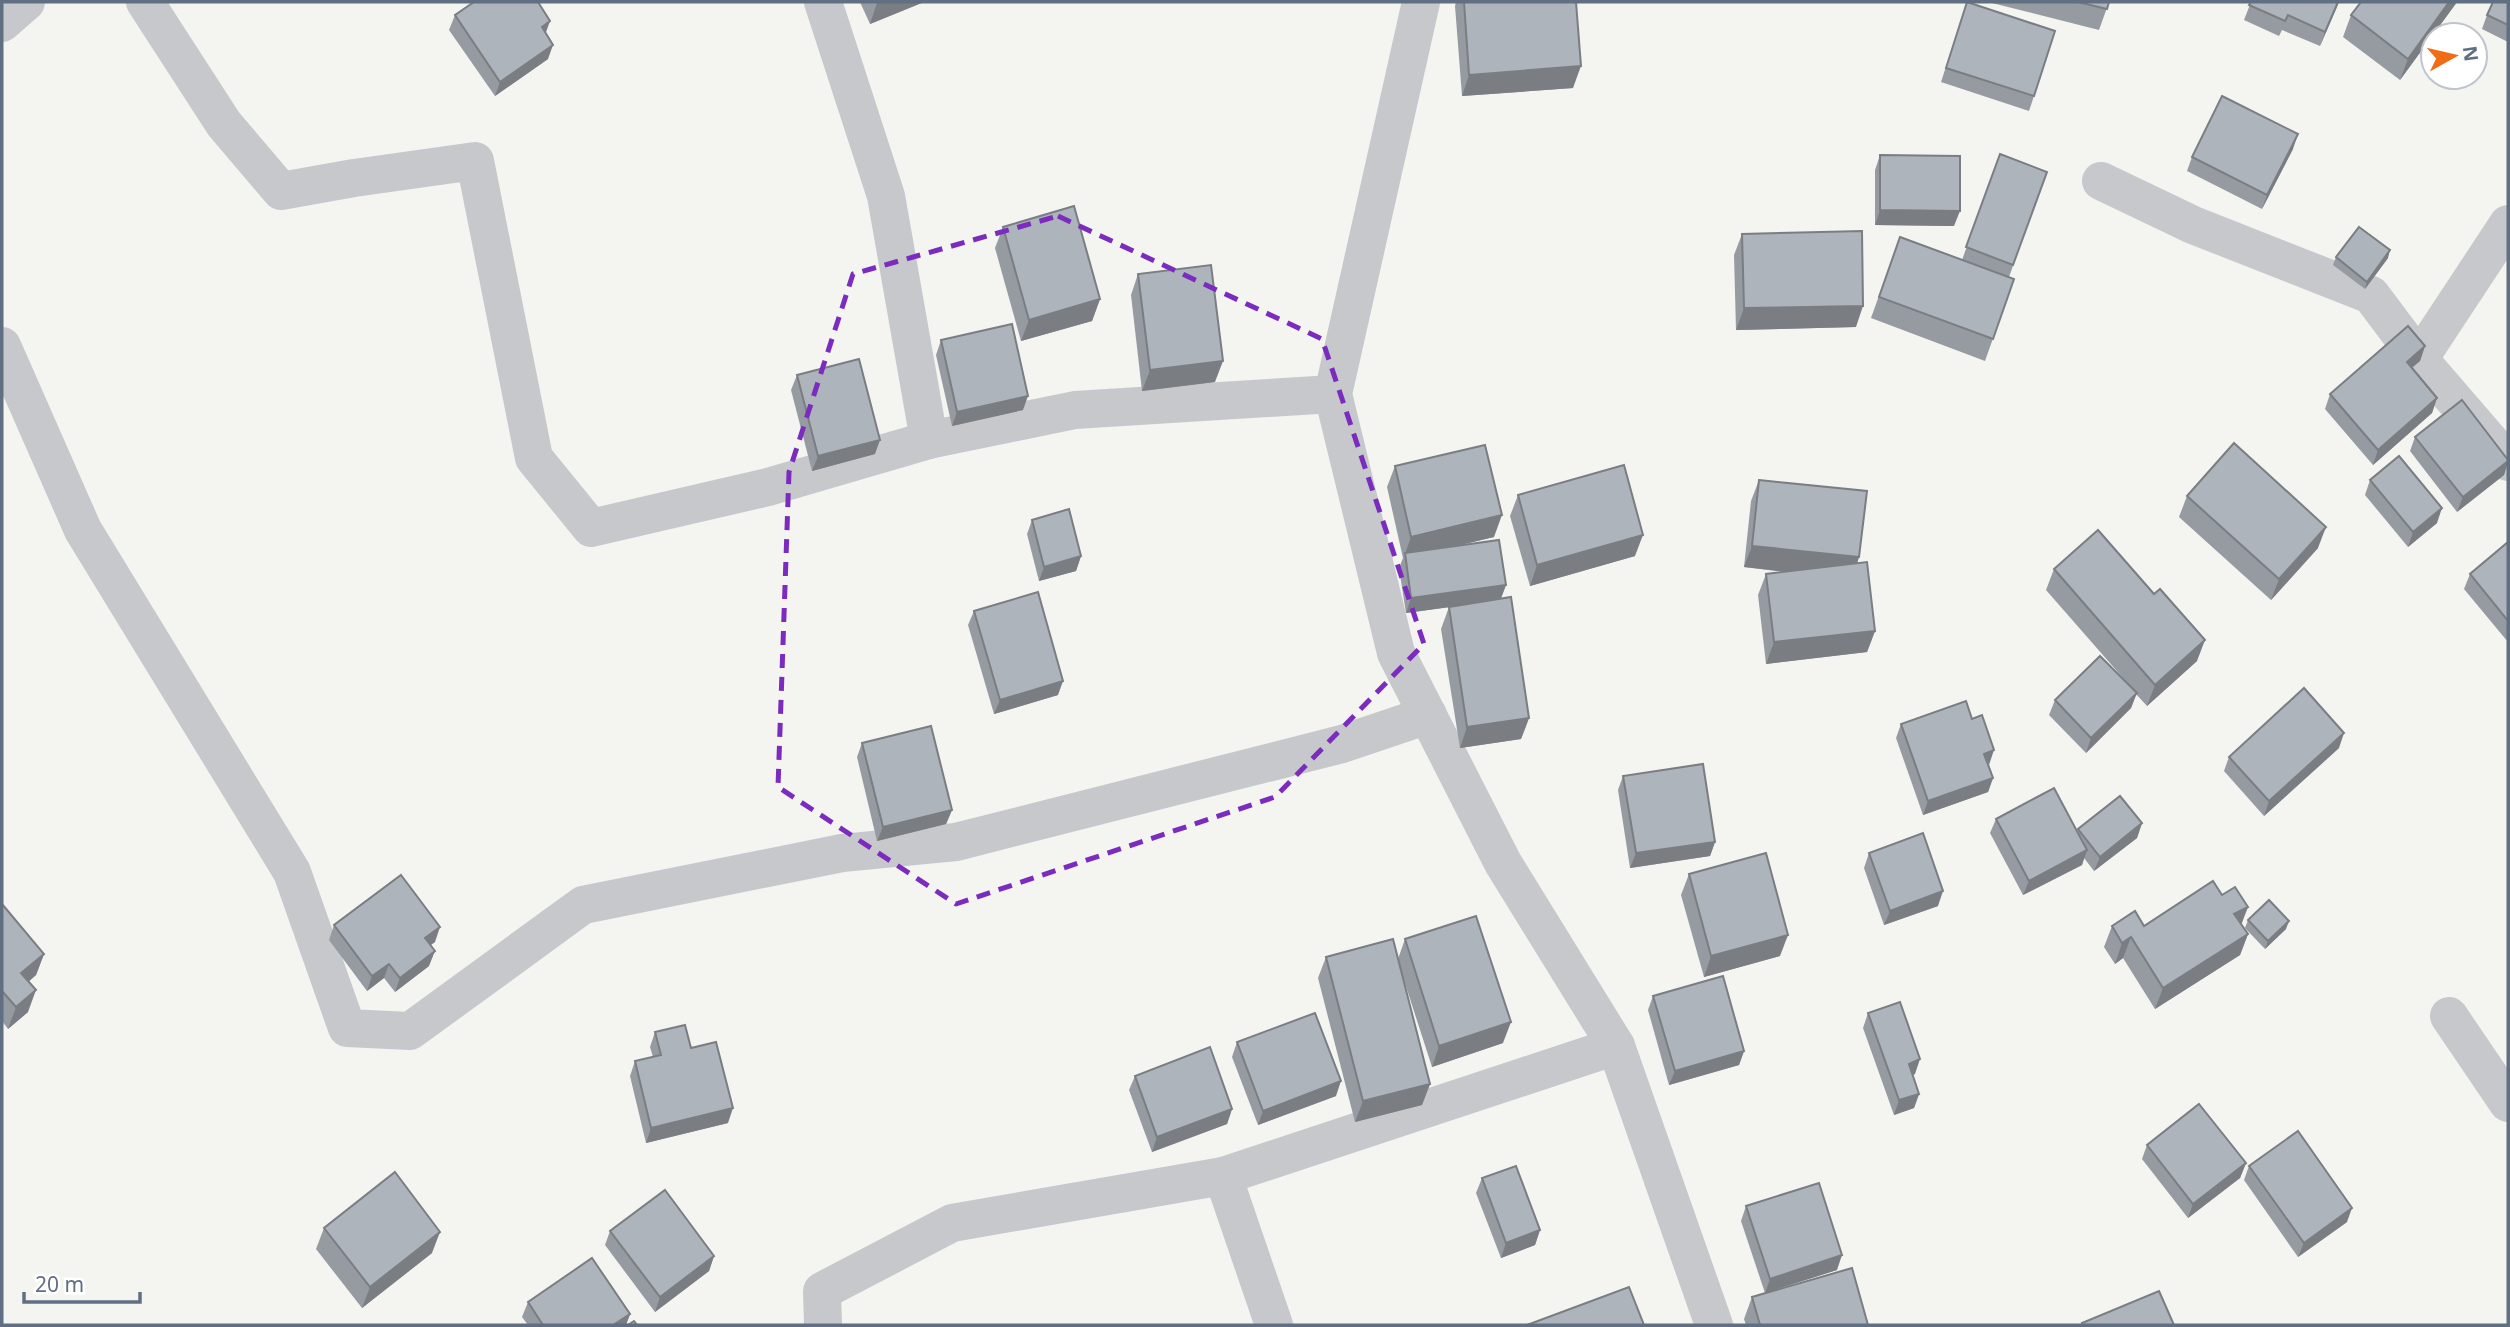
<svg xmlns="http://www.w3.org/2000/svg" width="2510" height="1327" viewBox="0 0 2510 1327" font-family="'Noto Sans',sans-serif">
	<rect width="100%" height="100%" fill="#f4f5f0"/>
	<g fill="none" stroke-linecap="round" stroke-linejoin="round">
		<g stroke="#c6c8cc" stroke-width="38">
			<polyline points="145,2 224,124 281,191 354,178 475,161 534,458 591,528 768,487 929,440 1075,410 1333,394"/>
			<polyline points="823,2 886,196 929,440"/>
			<polyline points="1421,2 1333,394 1396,653 1503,863 1616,1046 1714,1325"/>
			<polyline points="2,23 26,2"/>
			<polyline points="2101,181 2193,225 2371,295 2419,359 2508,462"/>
			<polyline points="2,346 83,530 292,872 347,1028 410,1031 583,905 842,853 956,842 1342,744 1428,715"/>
			<polyline points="2419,359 2508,224"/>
			<polyline points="2449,1016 2508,1103"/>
			<polyline points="1223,1176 1274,1325"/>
			<polyline points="823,1325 822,1291 952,1223 1223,1176 1616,1046"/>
		</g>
	</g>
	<g fill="#969ba1">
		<polygon points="860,2 924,2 870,24"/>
		<polygon points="1456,2 1576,2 1573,88 1462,96 1455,6"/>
		<polygon points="1967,2 2034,96 2029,111 1941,82"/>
		<polygon points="1988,2 2109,2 2099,30"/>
		<polygon points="2251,2 2339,2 2320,46 2282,30 2279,36 2244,20"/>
		<polygon points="2457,2 2400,80 2343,37 2351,15"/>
		<polygon points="2508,2 2508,42 2482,29 2487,15"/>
		<polygon points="455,15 546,34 548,59 495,96 449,30"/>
		<polygon points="2293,149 2262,209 2187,171 2192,157"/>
		<polygon points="2000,154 2047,172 2009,277 2014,279 1985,361 1871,318 1900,237 1962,260"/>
		<polygon points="1880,155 1954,226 1875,225 1875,170"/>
		<polygon points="1003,227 1100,299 1092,321 1021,341 995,248"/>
		<polygon points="1742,234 1856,327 1736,330 1734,255"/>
		<polygon points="2336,257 2388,258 2365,289 2333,265"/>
		<polygon points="1138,274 1215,382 1142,391 1131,295"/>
		<polygon points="941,340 1023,410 952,426 936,355"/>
		<polygon points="2425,346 2420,361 2411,368 2437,398 2432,413 2373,465 2325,409 2330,394"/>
		<polygon points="797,375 875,454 812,471 791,390"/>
		<polygon points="2415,437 2508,460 2508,463 2504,475 2457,512 2410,451"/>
		<polygon points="1395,466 1494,537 1452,547 1506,585 1501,599 1529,718 1521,739 1460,748 1441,629 1449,607 1466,605 1406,613 1399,568 1403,558 1387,487"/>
		<polygon points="1759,480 1859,557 1857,563 1875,631 1867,652 1766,664 1758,595 1766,574 1784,572 1744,567 1751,501"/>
		<polygon points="2370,480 2437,523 2408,547 2365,495"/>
		<polygon points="1518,495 1635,556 1530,586 1510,516"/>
		<polygon points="2187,496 2318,548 2271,600 2179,517"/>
		<polygon points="1032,520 1081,556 1076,571 1039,581 1027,534"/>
		<polygon points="2508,542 2508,642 2464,589 2470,574"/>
		<polygon points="2054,569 2197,661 2147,706 2136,694 2131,708 2086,753 2049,715 2055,700 2130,686 2046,590"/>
		<polygon points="974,611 1058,695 994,714 968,625"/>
		<polygon points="1901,724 1989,765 1993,778 1988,792 1923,815 1896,738"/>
		<polygon points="862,743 952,810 946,824 877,841 857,757"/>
		<polygon points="2339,748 2264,816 2224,771 2229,757"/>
		<polygon points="1623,776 1715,842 1710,856 1630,868 1618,790"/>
		<polygon points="1996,819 2077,831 2078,829 2142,823 2137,838 2094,871 2084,858 2082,865 2023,895 1990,833"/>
		<polygon points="1869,853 1938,906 1884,925 1864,868"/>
		<polygon points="1689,874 1780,956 1704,977 1681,895"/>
		<polygon points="2,904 44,954 36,975 28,982 28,1012 8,1029 2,1021"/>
		<polygon points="2248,920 2286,929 2265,949 2245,928"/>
		<polygon points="2241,924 2248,934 2240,955 2155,1009 2123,958 2115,964 2104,947 2112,926"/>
		<polygon points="334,925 435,942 430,945 429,966 395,992 384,978 367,991 329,940"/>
		<polygon points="1405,939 1503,1043 1432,1067 1402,974 1430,1084 1422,1105 1355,1122 1318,978 1326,957 1398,959"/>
		<polygon points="1653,996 1744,1051 1739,1065 1669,1085 1648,1010"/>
		<polygon points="1868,1013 1915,1074 1913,1075 1919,1094 1914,1108 1894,1115 1863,1028"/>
		<polygon points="655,1032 691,1048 728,1123 646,1143 630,1076 635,1061 653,1057 650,1047"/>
		<polygon points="1237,1042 1336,1096 1258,1125 1232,1057"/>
		<polygon points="1135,1076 1232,1109 1227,1124 1152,1152 1129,1090"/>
		<polygon points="2147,1145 2246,1163 2240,1178 2188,1218 2142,1159"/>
		<polygon points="2249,1166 2347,1222 2298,1257 2244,1180"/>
		<polygon points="1482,1178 1540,1230 1535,1245 1501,1258 1476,1193"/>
		<polygon points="1746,1206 1837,1270 1765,1293 1741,1221"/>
		<polygon points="324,1228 432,1253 362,1308 316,1249"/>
		<polygon points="610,1231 714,1256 709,1271 655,1312 605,1245"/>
		<polygon points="1752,1297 1868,1325 1746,1325 1744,1319"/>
		<polygon points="528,1302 630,1314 626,1325 528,1325 522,1317"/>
	</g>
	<g fill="#7a7e83">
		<polygon points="881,2 924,2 870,24 877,3"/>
		<polygon points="2338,2 2339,2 2320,46 2325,32"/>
		<polygon points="2449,2 2457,2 2400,80 2408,59"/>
		<polygon points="550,21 545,35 542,27"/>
		<polygon points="553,45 548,59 495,96 500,82"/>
		<polygon points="1581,66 1573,88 1462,96 1469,75"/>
		<polygon points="2298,134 2293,149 2262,209 2267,195"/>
		<polygon points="1880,210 1960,211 1954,226 1875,225"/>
		<polygon points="2390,250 2388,258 2365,289 2367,282"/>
		<polygon points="1100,299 1092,321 1021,341 1029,320"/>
		<polygon points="1863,306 1856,327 1736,330 1744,308"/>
		<polygon points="2425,346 2420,361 2401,377 2407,362"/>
		<polygon points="1223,361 1215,382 1142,391 1150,370"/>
		<polygon points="1028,396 1023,410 952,426 957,412"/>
		<polygon points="2437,398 2432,413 2373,465 2378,450"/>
		<polygon points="880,440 875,454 812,471 818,456"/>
		<polygon points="2508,461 2504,475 2457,512 2463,497"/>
		<polygon points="2442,508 2437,523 2408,547 2413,532"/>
		<polygon points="1502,515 1494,537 1405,558 1405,554 1411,537"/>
		<polygon points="2326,527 2318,548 2271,600 2279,579"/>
		<polygon points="1643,535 1635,556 1530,586 1537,565"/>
		<polygon points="1752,546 1859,557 1852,579 1744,567"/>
		<polygon points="1081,556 1076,571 1039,581 1044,567"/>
		<polygon points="1506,585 1500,600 1406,613 1411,598"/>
		<polygon points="1875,631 1867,652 1766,664 1774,642"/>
		<polygon points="2205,640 2197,661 2147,706 2155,685"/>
		<polygon points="1063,681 1058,695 994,714 1000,700"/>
		<polygon points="2137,693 2131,708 2086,753 2091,738"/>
		<polygon points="1529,718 1521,739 1460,748 1467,727"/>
		<polygon points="2344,733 2339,748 2264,816 2269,801"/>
		<polygon points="1994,750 1989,765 1984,754"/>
		<polygon points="1993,778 1988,792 1923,815 1928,801"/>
		<polygon points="952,810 946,824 877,841 883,827"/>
		<polygon points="2142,823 2137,838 2094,871 2100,857"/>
		<polygon points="1715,842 1710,856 1630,868 1636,853"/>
		<polygon points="2087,850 2082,865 2023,895 2029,881"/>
		<polygon points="1943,891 1938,906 1884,925 1890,911"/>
		<polygon points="2248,907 2240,928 2234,914"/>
		<polygon points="2289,921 2286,929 2265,949 2268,941"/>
		<polygon points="440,927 435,942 420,953 425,938"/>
		<polygon points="2248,934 2240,955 2155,1009 2163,988"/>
		<polygon points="1788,935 1780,956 1704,977 1711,956"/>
		<polygon points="2131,937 2123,958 2115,964 2122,943"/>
		<polygon points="435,951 429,966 395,992 400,978"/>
		<polygon points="44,954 36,975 13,995 21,973"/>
		<polygon points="389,964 384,978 367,991 372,976"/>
		<polygon points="36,990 28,1012 8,1029 16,1007"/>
		<polygon points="1511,1022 1503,1043 1432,1067 1439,1046"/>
		<polygon points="1744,1051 1739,1065 1669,1085 1675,1071"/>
		<polygon points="1920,1059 1915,1074 1903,1078 1909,1064"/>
		<polygon points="1341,1081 1336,1096 1258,1125 1263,1111"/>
		<polygon points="1430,1084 1422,1105 1355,1122 1363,1101"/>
		<polygon points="1919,1094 1914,1108 1894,1115 1899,1100"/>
		<polygon points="733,1108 728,1123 646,1143 651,1128"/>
		<polygon points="1232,1109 1227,1124 1152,1152 1157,1137"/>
		<polygon points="2246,1163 2240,1178 2188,1218 2193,1204"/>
		<polygon points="2352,1208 2347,1222 2298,1257 2304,1243"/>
		<polygon points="1540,1230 1535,1245 1501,1258 1506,1243"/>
		<polygon points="440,1232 432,1253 362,1308 370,1287"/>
		<polygon points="1842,1255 1837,1270 1765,1293 1770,1279"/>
		<polygon points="714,1256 709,1271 655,1312 660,1297"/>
		<polygon points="630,1314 626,1325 613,1325"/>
	</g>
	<g fill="#aeb4bb" stroke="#7a7e83" stroke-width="2">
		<polygon points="474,2 538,2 550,21 542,27 553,45 500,82 455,15"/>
		<polygon points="1464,2 1576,2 1581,66 1469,75"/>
		<polygon points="1967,2 2055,31 2034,96 1946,68"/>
		<polygon points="2078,2 2109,2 2107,9"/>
		<polygon points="2251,2 2338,2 2325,32 2288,15 2285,21 2249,5"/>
		<polygon points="2361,2 2449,2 2408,59 2351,15"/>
		<polygon points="2493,2 2508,2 2508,25 2487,15"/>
		<polygon points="2222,96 2298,134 2267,195 2192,157"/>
		<polygon points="2000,154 2047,172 2013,265 1966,247"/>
		<polygon points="1880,155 1960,156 1960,211 1880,210"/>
		<polygon points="1074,206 1100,299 1029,320 1003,227"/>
		<polygon points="2359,227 2390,250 2367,282 2336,257"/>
		<polygon points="1862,231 1863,306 1744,308 1742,234"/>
		<polygon points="1900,237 2014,279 1993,339 1879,297"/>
		<polygon points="1211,265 1223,361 1150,370 1138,274"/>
		<polygon points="1012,324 1028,396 957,412 941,340"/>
		<polygon points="2408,326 2425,346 2407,362 2437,398 2378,450 2330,394"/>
		<polygon points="859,359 880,440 818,456 797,375"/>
		<polygon points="2462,400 2508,460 2508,461 2463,497 2415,437"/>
		<polygon points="2234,443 2326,527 2279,579 2187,496"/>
		<polygon points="1485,445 1502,515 1411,537 1395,466"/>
		<polygon points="2399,456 2442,508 2413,532 2370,480"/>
		<polygon points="1624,465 1643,535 1537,565 1518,495"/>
		<polygon points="1759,480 1867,491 1859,557 1752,546"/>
		<polygon points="1069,509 1081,556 1044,567 1032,520"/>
		<polygon points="2098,530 2154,594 2160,589 2205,640 2155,685 2054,569"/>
		<polygon points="1499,540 1506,585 1411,598 1405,553"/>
		<polygon points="2508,542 2508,621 2470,574"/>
		<polygon points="1867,562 1875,631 1774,642 1766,574"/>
		<polygon points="1038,592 1063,681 1000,700 974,611"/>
		<polygon points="1511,597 1529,718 1467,727 1449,607"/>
		<polygon points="2100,656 2137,693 2091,738 2055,700"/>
		<polygon points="2304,688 2344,733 2269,801 2229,757"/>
		<polygon points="1966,701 1972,719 1982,715 1994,750 1984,754 1993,778 1928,801 1901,724"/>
		<polygon points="931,726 952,810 883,827 862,743"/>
		<polygon points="1703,764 1715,842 1636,853 1623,776"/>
		<polygon points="2054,788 2087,850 2029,881 1996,819"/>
		<polygon points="2120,796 2142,823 2100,857 2078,829"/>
		<polygon points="1923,833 1943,891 1890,911 1869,853"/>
		<polygon points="1766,853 1788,935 1711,956 1689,874"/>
		<polygon points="401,875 440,927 425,938 435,951 400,978 389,964 372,976 334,925"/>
		<polygon points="2213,881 2222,895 2235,887 2248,907 2234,914 2248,934 2163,988 2131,937 2122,943 2112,926 2135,911 2144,926"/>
		<polygon points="2269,900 2289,921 2268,941 2248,920"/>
		<polygon points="2,904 44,954 21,973 36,990 16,1007 2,991"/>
		<polygon points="1476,916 1511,1022 1439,1046 1405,939"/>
		<polygon points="1393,939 1430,1084 1363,1101 1326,957"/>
		<polygon points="1723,976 1744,1051 1675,1071 1653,996"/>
		<polygon points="1900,1002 1920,1059 1909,1064 1919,1094 1899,1100 1868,1013"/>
		<polygon points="1315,1013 1341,1081 1263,1111 1237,1042"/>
		<polygon points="685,1025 691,1048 716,1042 733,1108 651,1128 635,1061 661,1055 655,1032"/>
		<polygon points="1210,1047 1232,1109 1157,1137 1135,1076"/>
		<polygon points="2199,1104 2246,1163 2193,1204 2147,1145"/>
		<polygon points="2298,1131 2352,1208 2304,1243 2249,1166"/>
		<polygon points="1516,1166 1540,1230 1506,1243 1482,1178"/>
		<polygon points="395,1172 440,1232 370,1287 324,1228"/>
		<polygon points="1819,1183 1842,1255 1770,1279 1746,1206"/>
		<polygon points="665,1190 714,1256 660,1297 610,1231"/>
		<polygon points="592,1258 630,1314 613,1325 543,1325 528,1302"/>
		<polygon points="1852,1268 1868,1325 1760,1325 1752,1297"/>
		<polygon points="1629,1287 1644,1325 1527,1325"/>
		<polygon points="2159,1291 2174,1325 2083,1325 2082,1323"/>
		<polygon points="634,1321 637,1325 628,1325"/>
	</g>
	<path fill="none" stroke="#7b2cbf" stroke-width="5" stroke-dasharray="14 9" stroke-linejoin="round" d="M1058,216L1322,339L1424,644L1275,797L956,904L778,787L789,472L853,274Z"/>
	<rect width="2510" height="1327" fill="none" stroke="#616f83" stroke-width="7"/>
	<g transform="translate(2454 56) rotate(82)"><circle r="33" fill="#ffffff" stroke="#c0c5cd" stroke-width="2"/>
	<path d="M0-5L12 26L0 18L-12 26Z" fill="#f06c15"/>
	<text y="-10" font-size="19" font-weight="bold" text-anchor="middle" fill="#616f83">N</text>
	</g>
	<path d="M24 1292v10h116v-10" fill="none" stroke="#616f83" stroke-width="3.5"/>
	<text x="35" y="1292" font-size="21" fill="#616f83" stroke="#ffffff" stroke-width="5" paint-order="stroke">20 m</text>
</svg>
